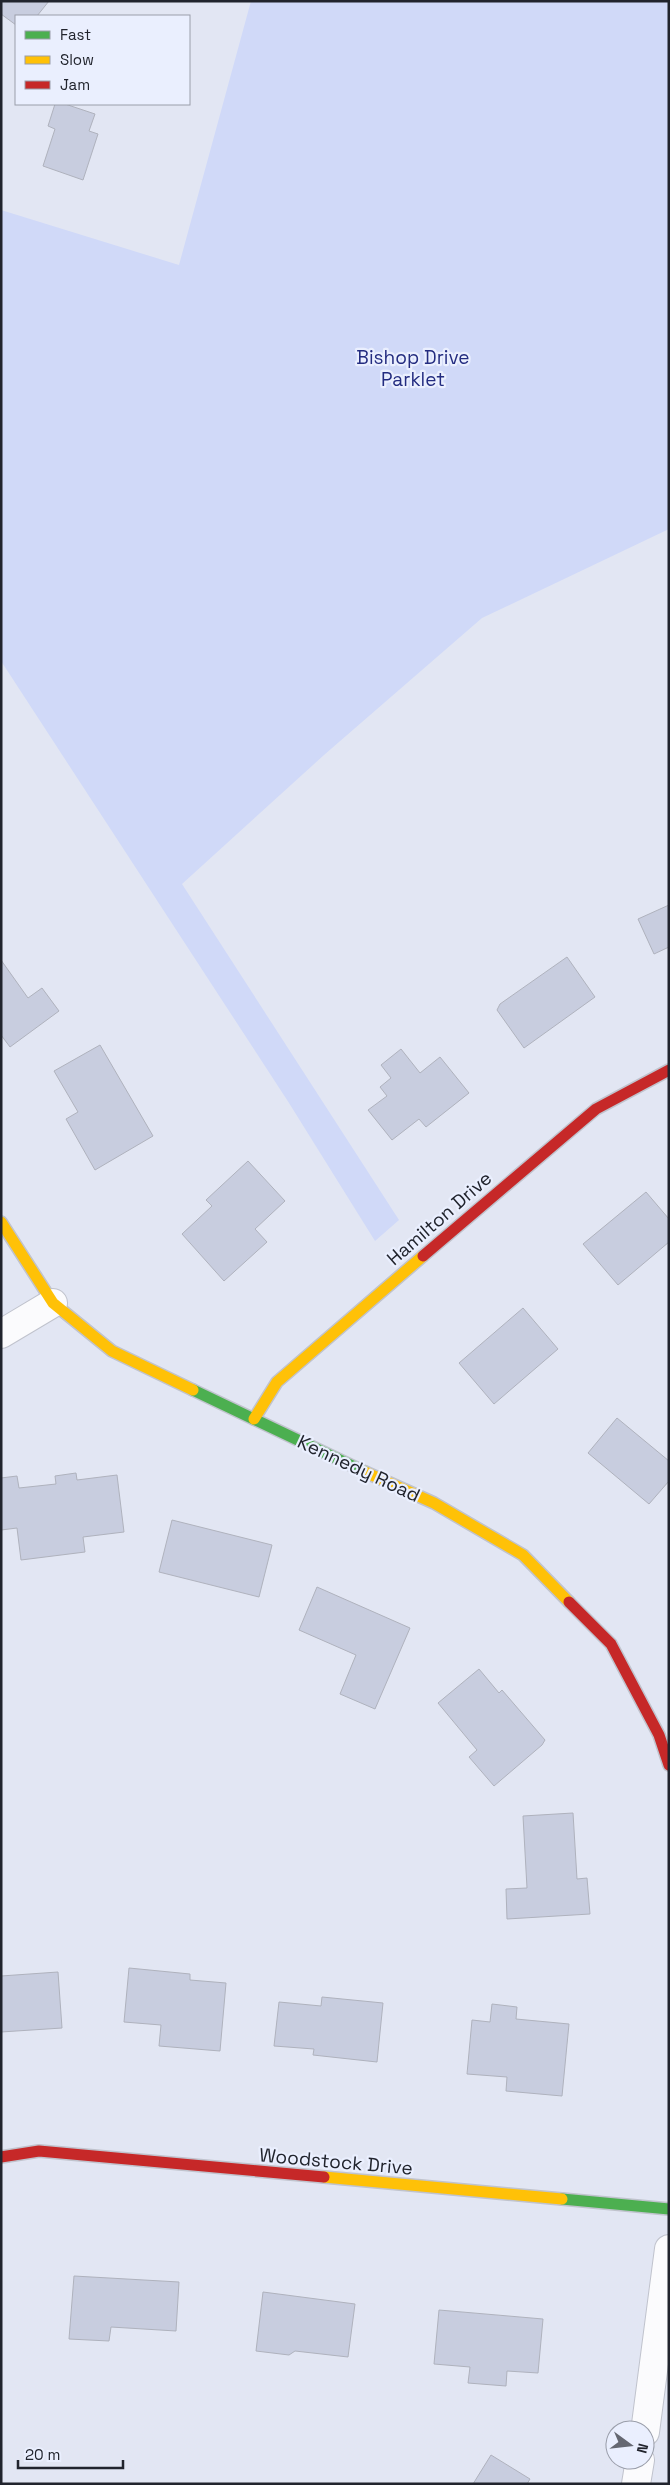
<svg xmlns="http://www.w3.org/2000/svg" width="670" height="2485" viewBox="0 0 670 2485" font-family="'Space Grotesk',sans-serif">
	<rect width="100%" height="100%" fill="#e2e6f3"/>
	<polygon fill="#d0d9f8" points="251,1 669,1 669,529 482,618 324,755 182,884 399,1220 375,1241 289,1103 1,661 1,210 179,265"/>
	<g fill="#c8cddf" stroke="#afb2bd">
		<polygon points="1,1 49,1 37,16 16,16 16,25 1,14"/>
		<polygon points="55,104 65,104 95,114 89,131 98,134 83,180 43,166 55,129 48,126"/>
		<polygon points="669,905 669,947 654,954 638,919"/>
		<polygon points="567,957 595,997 524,1048 497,1010 500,1004"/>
		<polygon points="1,960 28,998 42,988 59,1011 10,1047 1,1035"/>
		<polygon points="100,1045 153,1136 95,1170 66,1119 78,1112 54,1071"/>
		<polygon points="401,1049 420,1073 440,1057 469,1093 426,1127 419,1119 392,1140 368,1110 387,1096 380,1087 391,1078 381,1065"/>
		<polygon points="248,1161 285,1201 255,1229 267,1242 224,1281 182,1234 212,1206 206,1200"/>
		<polygon points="646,1192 669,1219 669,1242 618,1285 583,1244"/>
		<polygon points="523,1308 558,1349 494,1404 459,1363"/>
		<polygon points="617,1418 669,1461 669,1481 649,1504 588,1453"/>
		<polygon points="76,1473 77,1480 117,1475 124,1532 83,1537 85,1552 21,1560 17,1528 1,1530 1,1478 17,1476 19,1488 56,1484 55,1476"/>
		<polygon points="172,1520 272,1545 259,1597 159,1572"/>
		<polygon points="317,1587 410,1628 375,1709 340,1694 356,1655 299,1630"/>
		<polygon points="479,1669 499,1693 502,1690 545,1740 542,1745 494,1786 469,1757 477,1750 438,1703"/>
		<polygon points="573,1813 577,1879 587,1878 590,1914 507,1919 506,1889 527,1888 523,1816"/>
		<polygon points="129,1968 190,1974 190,1980 226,1983 220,2051 159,2046 161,2025 124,2022"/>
		<polygon points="58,1972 62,2028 1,2032 1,1976"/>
		<polygon points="322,1997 383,2003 377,2062 313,2055 314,2049 274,2046 279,2002 321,2006"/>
		<polygon points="492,2004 517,2007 516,2019 569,2024 562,2096 506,2091 507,2077 467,2074 472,2020 490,2022"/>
		<polygon points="74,2276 179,2282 176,2331 111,2327 109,2341 69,2339"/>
		<polygon points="263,2292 355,2304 348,2357 295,2351 289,2355 256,2351"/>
		<polygon points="439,2310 543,2319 538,2373 507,2371 506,2386 468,2383 470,2367 434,2364"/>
		<polygon points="491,2455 530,2479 527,2484 473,2484"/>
	</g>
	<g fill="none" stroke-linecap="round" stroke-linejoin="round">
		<g stroke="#c0c3cd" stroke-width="30">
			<g id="street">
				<polyline points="1,1334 53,1303"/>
				<polyline points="645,2432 669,2249"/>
				<polyline points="636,2484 640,2460"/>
			</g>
		</g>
		<g stroke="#c0c3cd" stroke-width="14">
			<g id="fast">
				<polyline points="193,1390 365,1472"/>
				<polyline points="562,2199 669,2209"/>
			</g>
		</g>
		<g stroke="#c0c3cd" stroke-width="14">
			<g id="slow">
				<polyline points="1,1222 53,1303 112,1351 193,1390"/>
				<polyline points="254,1419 277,1382 423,1256"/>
				<polyline points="365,1472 434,1503 523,1555 569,1602"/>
				<polyline points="324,2177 562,2199"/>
			</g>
		</g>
		<g stroke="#c0c3cd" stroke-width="14">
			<g id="jam">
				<polyline points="423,1256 596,1109 669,1070"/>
				<polyline points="569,1602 611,1644 659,1735 669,1765"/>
				<polyline points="1,2157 39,2151 324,2177"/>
			</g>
		</g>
		<use href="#street" stroke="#fbfbfd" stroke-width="28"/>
		<use href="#fast" stroke="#4caf50" stroke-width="11"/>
		<use href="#slow" stroke="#ffc107" stroke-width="11"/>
		<use href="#jam" stroke="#c62828" stroke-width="11"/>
	</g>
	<g text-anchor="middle" stroke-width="4.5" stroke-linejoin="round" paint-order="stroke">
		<g font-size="19" fill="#232c80" stroke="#eaeffe">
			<text x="413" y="364">Bishop Drive<tspan x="413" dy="22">Parklet</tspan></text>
		</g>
		<g font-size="19" fill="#21242d" stroke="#eaeffe">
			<text transform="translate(439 1218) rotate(-41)" y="7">Hamilton Drive</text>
			<text transform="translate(359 1468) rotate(25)" y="7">Kennedy Road</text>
			<text transform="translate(336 2161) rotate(5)" y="7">Woodstock Drive</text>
		</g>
	</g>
	<rect width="670" height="2485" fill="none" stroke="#21242d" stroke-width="5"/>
	<rect x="15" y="15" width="175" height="90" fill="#eaeffe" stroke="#9a9eaa"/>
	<rect x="25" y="31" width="25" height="8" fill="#4caf50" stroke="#9a9eaa"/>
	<text x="60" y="40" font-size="15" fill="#21242d">Fast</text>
	<rect x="25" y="56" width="25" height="8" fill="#ffc107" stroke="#9a9eaa"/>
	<text x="60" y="65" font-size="15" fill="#21242d">Slow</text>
	<rect x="25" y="81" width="25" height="8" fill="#c62828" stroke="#9a9eaa"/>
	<text x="60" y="90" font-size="15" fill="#21242d">Jam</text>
	<g transform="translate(630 2445) rotate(105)"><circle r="24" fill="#eaeffe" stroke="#9a9eaa"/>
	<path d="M0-4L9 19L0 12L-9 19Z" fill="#656872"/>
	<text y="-8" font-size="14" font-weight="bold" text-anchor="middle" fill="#21242d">N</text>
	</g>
	<path d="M18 2460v8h105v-8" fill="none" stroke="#21242d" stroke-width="2.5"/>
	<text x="25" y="2460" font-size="15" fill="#21242d" stroke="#eaeffe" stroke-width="4" paint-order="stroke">20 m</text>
</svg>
